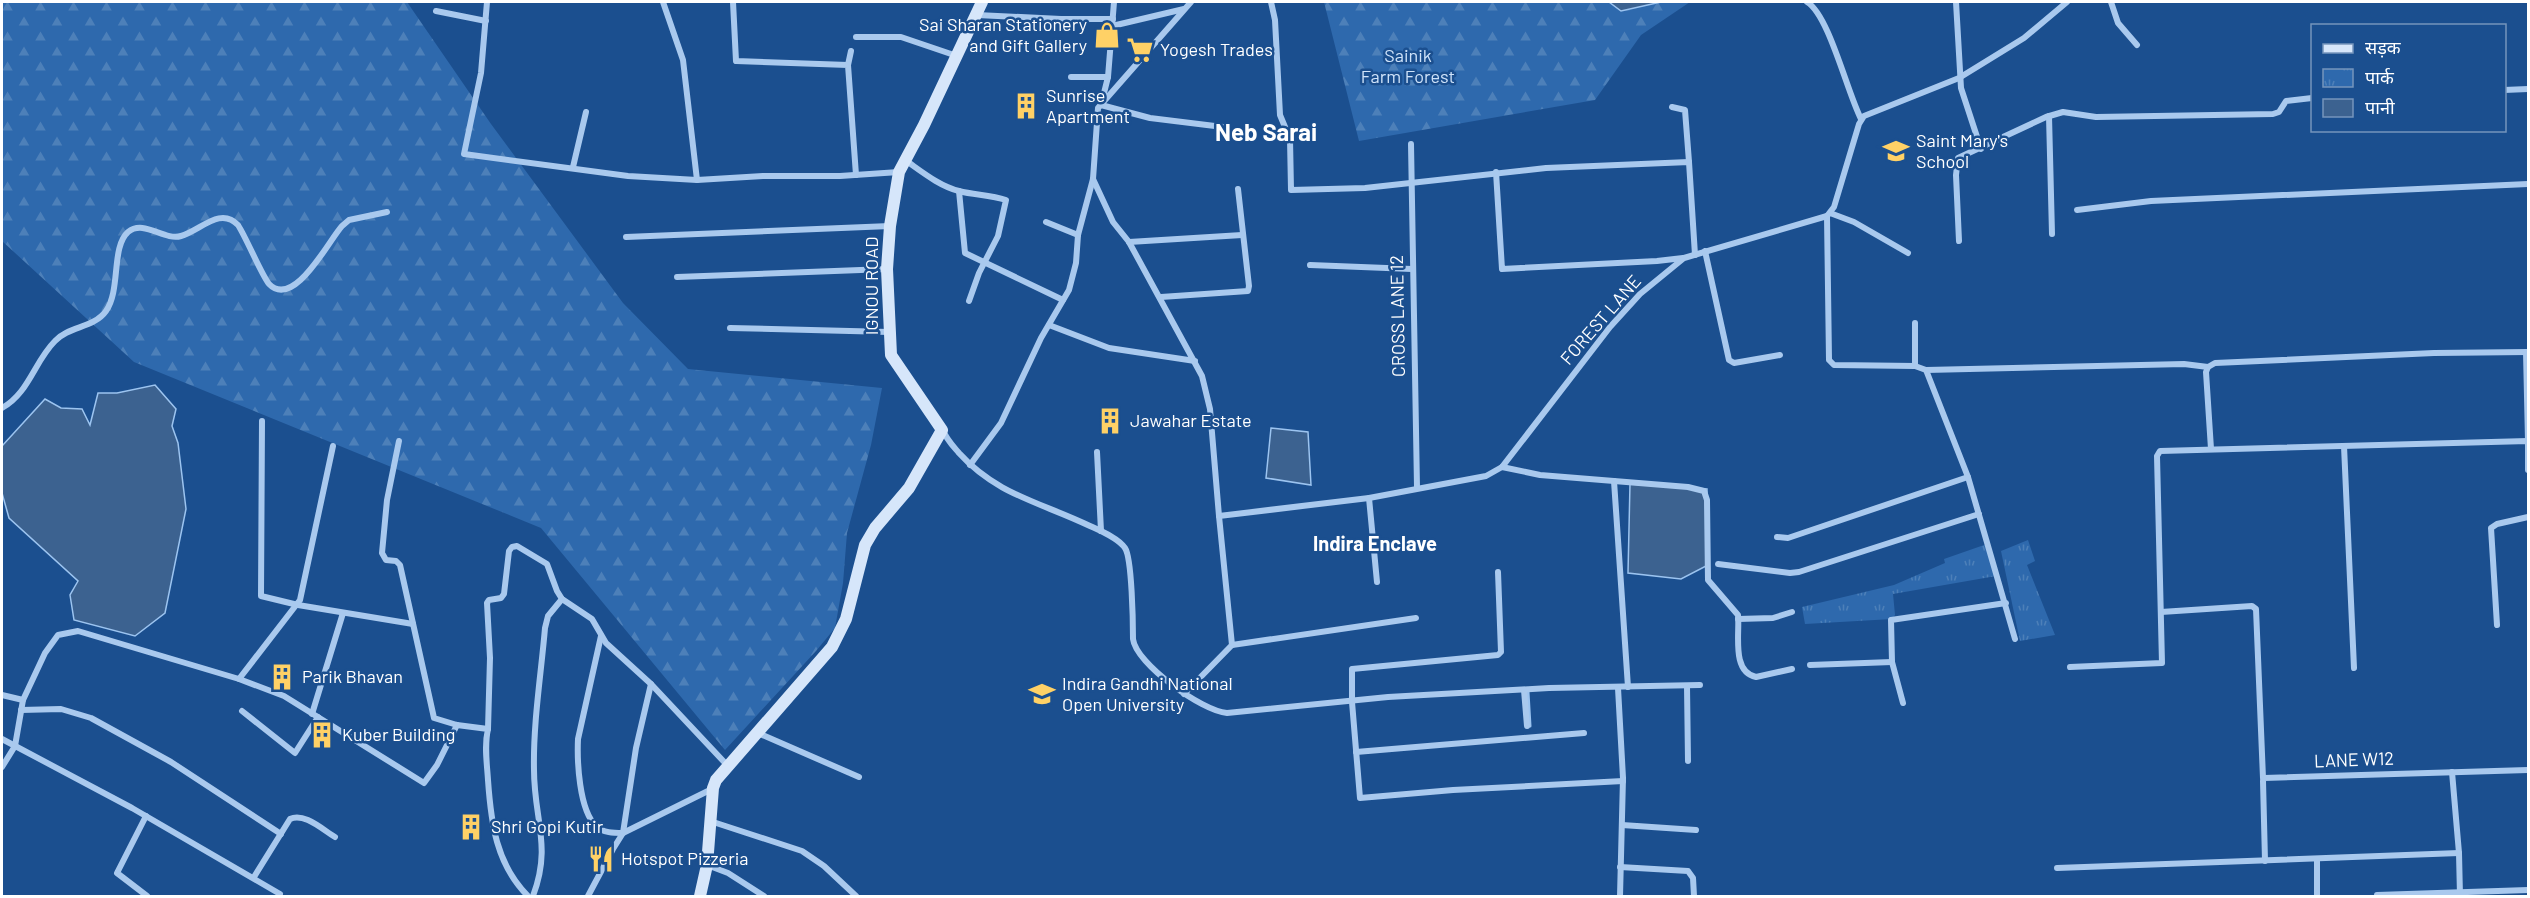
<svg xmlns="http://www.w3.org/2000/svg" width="2530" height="898" viewBox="0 0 2530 898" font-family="Barlow,'Noto Sans Devanagari',sans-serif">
	<defs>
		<pattern id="forest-firs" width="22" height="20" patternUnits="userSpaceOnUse" patternTransform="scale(1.5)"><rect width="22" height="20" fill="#2e69ad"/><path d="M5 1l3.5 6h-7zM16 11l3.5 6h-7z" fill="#4d80b9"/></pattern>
		<pattern id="park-tufts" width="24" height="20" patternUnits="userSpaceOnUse" patternTransform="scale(1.5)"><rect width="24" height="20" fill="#2e69ad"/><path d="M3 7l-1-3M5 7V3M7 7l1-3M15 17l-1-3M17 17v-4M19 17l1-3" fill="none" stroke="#4d80b9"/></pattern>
	</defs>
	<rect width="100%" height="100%" fill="#1b4f8f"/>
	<g fill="url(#forest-firs)">
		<polygon points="2,2 407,2 491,124 623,303 688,369 882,388 871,445 847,533 843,583 835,628 816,651 725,750 541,528 134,362 2,241"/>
		<polygon points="1324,2 1690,2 1641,35 1595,100 1359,141"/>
	</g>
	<g fill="url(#park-tufts)">
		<polygon points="2028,540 2035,561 2027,565 2055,635 2020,641 2001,551"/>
		<polygon points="1987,544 1996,576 1893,594 1895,615 1892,619 1805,624 1802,607 1894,585 1945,563 1944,559"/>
	</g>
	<g fill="#3c6290" stroke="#9cc4f0" stroke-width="1.5">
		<polygon points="1609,2 1661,2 1621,11"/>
		<polygon points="155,385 176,409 172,426 178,443 186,509 165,613 135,636 74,620 70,595 78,581 9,518 2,493 2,446 45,399 61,408 82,409 90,425 98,393 117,393"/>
		<polygon points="1271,428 1308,432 1311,485 1266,478"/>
		<polygon points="1630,484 1707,489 1708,565 1681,579 1628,573"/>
	</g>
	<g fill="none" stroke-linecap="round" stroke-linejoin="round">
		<polyline stroke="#9cc4f0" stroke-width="3" points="1526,692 1528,692 1530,726"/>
		<g stroke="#a9c9ee" stroke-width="6">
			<polyline points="487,2 481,73 464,154 628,176 697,180 763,176 840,176 899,172"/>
			<polyline points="663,2 683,60 697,180"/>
			<polyline points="733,2 736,61 848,65 856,175"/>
			<polyline points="1271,2 1275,20 1280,115 1290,139 1291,190 1365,188 1546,168 1689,162 1695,255"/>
			<path d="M1807,2C1829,15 1847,92 1861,119"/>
			<polyline points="1956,2 1961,88 1981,149"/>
			<polyline points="2111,2 2118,23 2137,45"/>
			<polyline points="436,11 486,21"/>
			<polyline points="977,15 1061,19 1113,19"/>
			<polyline points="1112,26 1184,9"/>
			<polyline points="856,37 901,37 957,56"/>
			<polyline points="848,65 851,51"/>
			<polyline points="1071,77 1108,77"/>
			<polyline points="2504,90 2528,89"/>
			<polyline points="1102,101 1108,77 1114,2"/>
			<polyline points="1101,105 1150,118 1223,127"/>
			<polyline points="1672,107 1685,110 1689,162"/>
			<polyline points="2049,116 2052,234"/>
			<polyline points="1411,144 1417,487"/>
			<path d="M905,160C921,171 939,186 959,191C974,195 990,195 1006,200L998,236L979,273L969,301"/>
			<polyline points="573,167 586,112"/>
			<polyline points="1496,172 1502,269 1657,261 1683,258"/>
			<polyline points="1093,179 1113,222 1129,242 1202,376 1210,409 1219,516"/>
			<polyline points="959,191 965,253 1063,300"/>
			<polyline points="2077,210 2151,201 2528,184"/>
			<polyline points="1830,213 1854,222 1908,253"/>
			<polyline points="1827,216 1829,360 1834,365 1915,366 1926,370 1968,477 2015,639"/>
			<polyline points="1046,222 1078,235"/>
			<polyline points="626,237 890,226"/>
			<polyline points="1959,241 1956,175 1958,158 2046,117 2063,112 2096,117 2273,114 2279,112 2286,101 2312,98"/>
			<polyline points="1129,242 1242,235"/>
			<polyline points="1705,251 1729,360 1734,363 1780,355"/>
			<polyline points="1310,265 1412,269"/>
			<polyline points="677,277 887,269"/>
			<polyline points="1161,297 1248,291 1249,286 1238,189"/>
			<polyline points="1915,323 1915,366"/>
			<polyline points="1049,325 1109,348 1195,361"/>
			<polyline points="730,328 889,332"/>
			<polyline points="2526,352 2528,441"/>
			<polyline points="1926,370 2184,364 2208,367"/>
			<path d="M2,408C29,393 34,362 55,341C69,326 94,328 106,311C121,290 111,247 128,232C144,219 164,241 181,236C200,231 220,206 238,225C247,239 261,274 269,284C294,310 329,240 342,226L349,220L387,212"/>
			<polyline points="262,421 261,596 298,605 413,624"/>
			<path d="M943,430C946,439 953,446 959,453C997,495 1040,502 1090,526C1101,531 1118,538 1125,548C1132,558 1133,624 1133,639C1136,664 1202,711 1227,713L1388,697L1549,688L1700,685"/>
			<path d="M399,441L387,500L382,553L386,560L396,561L400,565L434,718L457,725L488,729C484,746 487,763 488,780C491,823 496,864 528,896"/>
			<polyline points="333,446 300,600 239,679 284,696 424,783 437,765 457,725"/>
			<polyline points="2344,446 2354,668"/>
			<polyline points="2211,449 2206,372 2208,367 2215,363 2434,353 2528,352"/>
			<polyline points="1097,452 1101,531"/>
			<polyline points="970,465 1001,423 1041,338 1069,290 1076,263 1078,235 1093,179 1098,108 1191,2"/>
			<path d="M1502,467L1540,475L1688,487L1704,491L1707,500L1708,580L1738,615C1740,633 1731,672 1756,677L1792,669"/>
			<polyline points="1614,481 1628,687"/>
			<polyline points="1369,498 1377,582"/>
			<polyline points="1777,537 1788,538 1968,477"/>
			<polyline points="1718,564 1790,573 1799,572 1979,514"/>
			<polyline points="1498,572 1501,652 1498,655 1352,669 1352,702 1360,798 1453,790 1623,781"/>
			<polyline points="2161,612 2252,606 2256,609 2263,778"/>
			<polyline points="1738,619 1773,618 1792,612"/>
			<polyline points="2497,625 2491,528 2497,524 2528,517"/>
			<path d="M601,636L578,739C577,761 579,810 596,826C603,833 614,833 623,833L636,748L651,684"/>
			<polyline points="1232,645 1219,516 1369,498 1486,476 1502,467 1610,327 1640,294 1684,258 1827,216 1834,207 1859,124 1864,116 1959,78 2024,38 2067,2"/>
			<polyline points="1810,665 1892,662"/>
			<polyline points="2070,667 2162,663 2157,456 2160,451 2528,441 2528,470"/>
			<polyline points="1687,686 1688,761"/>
			<polyline points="1618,688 1623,778 1620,896"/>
			<polyline points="1524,690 1527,726"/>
			<polyline points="1184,694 1232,645 1416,618"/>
			<polyline points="2,695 23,700"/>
			<polyline points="1903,703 1892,662 1891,620 2006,603"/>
			<polyline points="21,710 61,709 91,718 171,762 281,834"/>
			<polyline points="242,711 295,753 318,717"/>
			<polyline points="312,714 343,613"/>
			<polyline points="488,729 490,658 487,603 489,600 501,598 504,594 509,551 512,547 517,546 547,564 557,591 562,599 592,619 606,643 651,684 727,765"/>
			<polyline points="758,733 859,777"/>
			<polyline points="2,739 132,808 280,894"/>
			<polyline points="1356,752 1584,733"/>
			<polyline points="2,767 15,746 23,700 45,653 58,635 78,631 239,679"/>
			<polyline points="2452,772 2459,853 2460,896"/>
			<polyline points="146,816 117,873 147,896"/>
			<polyline points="710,821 802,851 824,866 856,896"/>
			<polyline points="1622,825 1696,830"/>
			<polyline points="2317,859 2317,896"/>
			<polyline points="2265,861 2263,781 2264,778 2528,770"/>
			<polyline points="707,865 728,873 764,896"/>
			<polyline points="1620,867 1688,871 1693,878 1694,896"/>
			<polyline points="2057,868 2459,853"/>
			<path d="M254,877L290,819C304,812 323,830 335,837"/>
			<polyline points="2377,895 2528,890"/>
			<path d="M533,896C552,846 534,820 534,770C533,723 541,675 545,628L548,616L562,599"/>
			<polyline points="588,896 613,849 623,833 712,789"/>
		</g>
		<polyline stroke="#d6e6fa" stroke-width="12" points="700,896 707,865 713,788 716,780 832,647 846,619 865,545 875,528 909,488 942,430 891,355 887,269 890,226 899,172 924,125 982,2"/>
	</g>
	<defs>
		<g id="shop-bare" transform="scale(2.07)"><path d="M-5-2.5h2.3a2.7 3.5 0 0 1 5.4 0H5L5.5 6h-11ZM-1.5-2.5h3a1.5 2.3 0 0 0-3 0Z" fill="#ffd166" stroke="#1b4f8f" stroke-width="2.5" paint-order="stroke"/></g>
		<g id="supermarket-bare" transform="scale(2.07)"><path d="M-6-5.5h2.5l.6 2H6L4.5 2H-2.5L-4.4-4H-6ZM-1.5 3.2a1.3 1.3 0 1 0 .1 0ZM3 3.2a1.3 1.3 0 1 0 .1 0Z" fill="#ffd166" stroke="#1b4f8f" stroke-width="2.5" paint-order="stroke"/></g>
		<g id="building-bare" transform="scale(2.07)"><path d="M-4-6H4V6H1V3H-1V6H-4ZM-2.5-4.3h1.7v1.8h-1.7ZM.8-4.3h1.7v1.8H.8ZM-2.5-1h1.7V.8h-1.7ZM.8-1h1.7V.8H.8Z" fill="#ffd166" stroke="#1b4f8f" stroke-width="2.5" paint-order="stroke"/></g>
		<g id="school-bare" transform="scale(2.07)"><path d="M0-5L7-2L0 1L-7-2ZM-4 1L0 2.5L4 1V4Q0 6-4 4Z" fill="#ffd166" stroke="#1b4f8f" stroke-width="2.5" paint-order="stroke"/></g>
		<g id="university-bare" transform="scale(2.07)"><path d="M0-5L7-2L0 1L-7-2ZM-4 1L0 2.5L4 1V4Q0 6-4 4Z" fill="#ffd166" stroke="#1b4f8f" stroke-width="2.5" paint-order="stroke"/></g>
		<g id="restaurant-bare" transform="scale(2.07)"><path d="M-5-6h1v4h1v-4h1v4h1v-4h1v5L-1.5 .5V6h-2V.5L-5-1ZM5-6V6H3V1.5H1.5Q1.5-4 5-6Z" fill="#ffd166" stroke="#1b4f8f" stroke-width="2.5" paint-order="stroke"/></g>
	</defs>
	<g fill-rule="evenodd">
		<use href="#shop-bare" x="1107" y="35"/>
		<use href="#supermarket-bare" x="1140" y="50"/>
		<use href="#building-bare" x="1026" y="106"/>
		<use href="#school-bare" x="1896" y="151"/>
		<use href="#building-bare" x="1110" y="421"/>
		<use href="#building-bare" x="282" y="677"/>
		<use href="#university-bare" x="1042" y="694"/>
		<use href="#building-bare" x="322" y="735"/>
		<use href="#building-bare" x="471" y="827"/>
		<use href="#restaurant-bare" x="601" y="859"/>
	</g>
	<g text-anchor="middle" stroke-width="5" stroke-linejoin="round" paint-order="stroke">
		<g font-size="18" fill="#fff" stroke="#1b4f8f" text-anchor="start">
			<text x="1087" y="31" text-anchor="end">Sai Sharan Stationery<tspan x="1087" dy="21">and Gift Gallery</tspan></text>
			<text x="1160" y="56">Yogesh Trades</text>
			<text x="1046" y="102">Sunrise<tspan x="1046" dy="21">Apartment</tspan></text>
			<text x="1916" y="147">Saint Mary's<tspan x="1916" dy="21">School</tspan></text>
			<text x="1130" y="427">Jawahar Estate</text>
			<text x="302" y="683">Parik Bhavan</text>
			<text x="1062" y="690">Indira Gandhi National<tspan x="1062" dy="21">Open University</tspan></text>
			<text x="342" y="741">Kuber Building</text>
			<text x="491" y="833">Shri Gopi Kutir</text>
			<text x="621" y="865">Hotspot Pizzeria</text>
		</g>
		<g font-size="18" fill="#cfe3fa" stroke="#1b4f8f">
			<text x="1408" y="62">Sainik<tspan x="1408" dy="21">Farm Forest</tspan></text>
		</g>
		<g font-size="18" fill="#fff" stroke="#1b4f8f">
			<text transform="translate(872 286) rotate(-90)" y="6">IGNOU ROAD</text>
			<text transform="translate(1398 316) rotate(-91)" y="6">CROSS LANE 12</text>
			<text transform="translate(1601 320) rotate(-49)" y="6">FOREST LANE</text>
			<text transform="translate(2354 760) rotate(-2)" y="6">LANE W12</text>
		</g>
		<g font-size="20" font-weight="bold" fill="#fff" stroke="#1b4f8f">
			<text x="1375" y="551">Indira Enclave</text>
		</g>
		<g font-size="24" font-weight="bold" fill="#fff" stroke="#1b4f8f">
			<text x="1266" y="141">Neb Sarai</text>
		</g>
	</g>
	<rect width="2530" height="898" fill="none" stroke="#ffffff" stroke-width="6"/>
	<rect x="2311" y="24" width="195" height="108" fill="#1b4f8f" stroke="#7695bc" stroke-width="1.5"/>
	<rect x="2323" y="44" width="30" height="9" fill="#d6e6fa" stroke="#7695bc" stroke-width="1.5"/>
	<text x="2365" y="54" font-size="18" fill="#ffffff">सड़क</text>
	<rect x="2323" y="69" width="30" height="18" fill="url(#park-tufts)" stroke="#7695bc" stroke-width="1.5"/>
	<text x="2365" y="84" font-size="18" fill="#ffffff">पार्क</text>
	<rect x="2323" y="99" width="30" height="18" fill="#3c6290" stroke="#7695bc" stroke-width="1.5"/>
	<text x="2365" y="114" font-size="18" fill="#ffffff">पानी</text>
</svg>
